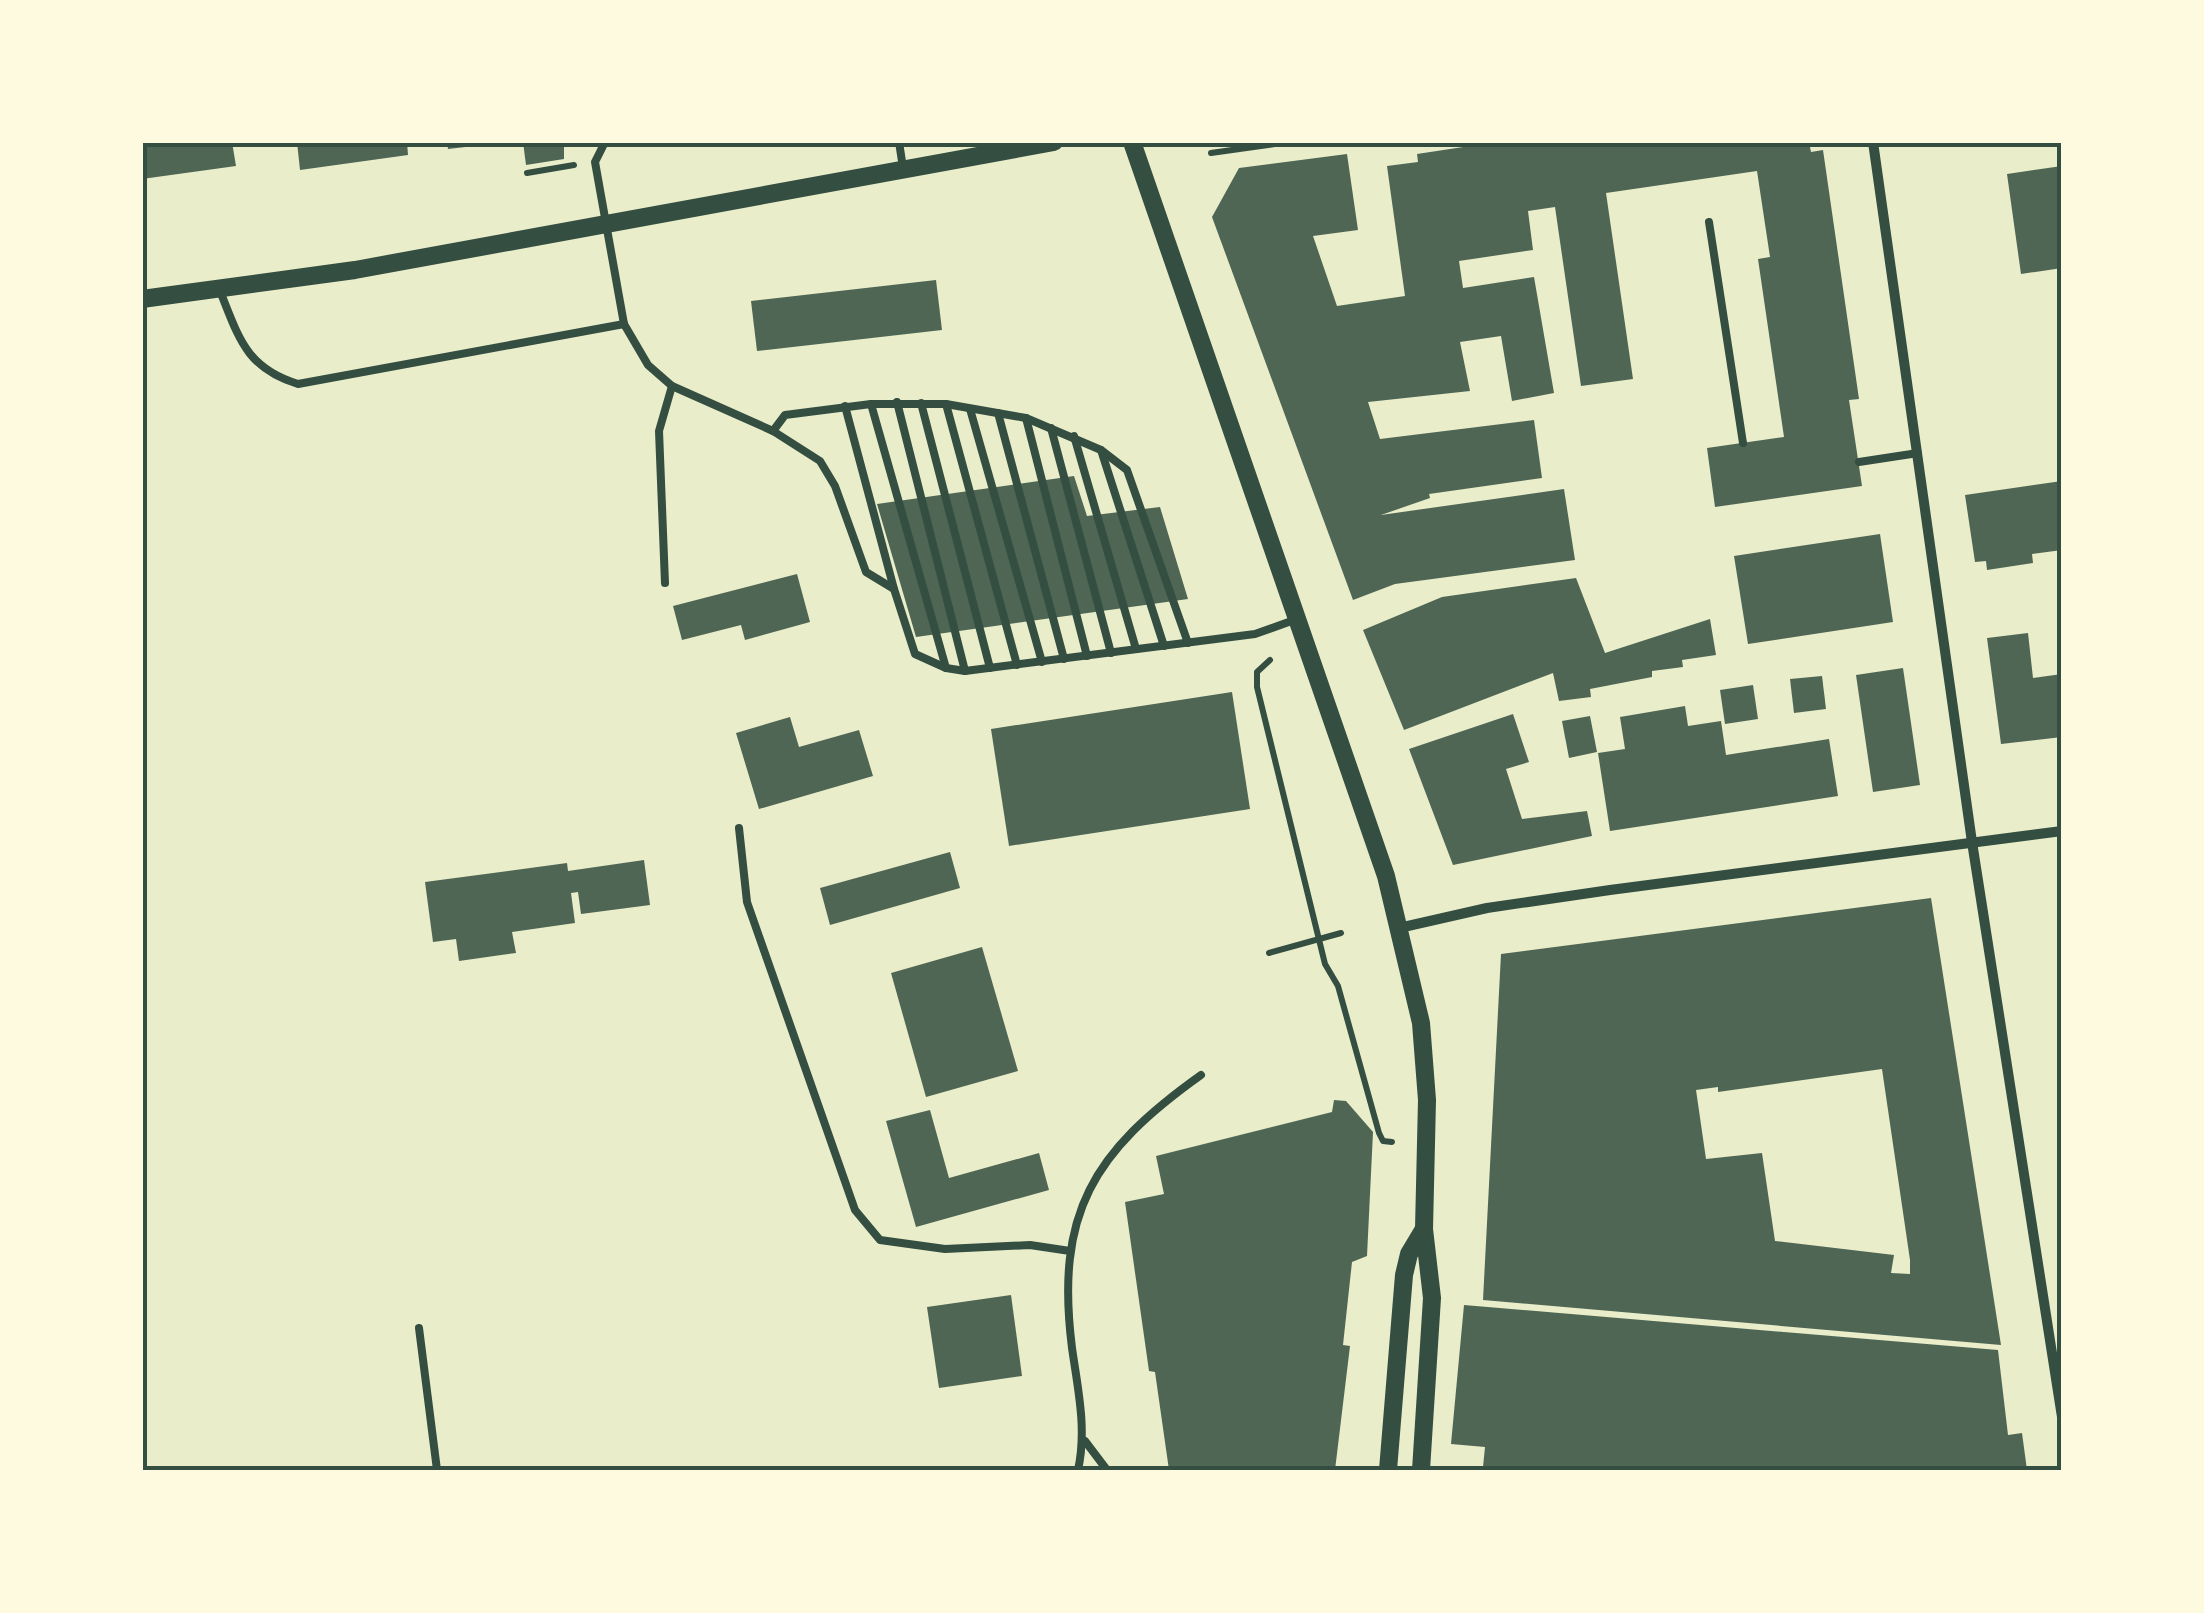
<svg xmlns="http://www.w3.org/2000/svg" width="2204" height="1613" viewBox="0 0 2204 1613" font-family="'Archivo Narrow',sans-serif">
	<rect width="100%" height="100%" fill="#e9edc9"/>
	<g fill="#4f6655" fill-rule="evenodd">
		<polygon points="142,142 232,142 236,166 142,179"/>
		<polygon points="297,142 407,142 408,155 300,170"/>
		<polygon points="447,142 483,142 483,145 448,149"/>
		<polygon points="523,142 564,142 564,159 526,165"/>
		<polygon points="1496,142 1809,142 1811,152 1823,150 1859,399 1849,400 1862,486 1715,507 1707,448 1784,437 1758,259 1770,257 1757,171 1606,193 1633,379 1581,386 1555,207 1528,211 1533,250 1459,261 1463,288 1534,277 1554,393 1512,401 1501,336 1460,342 1470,391 1368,402 1380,439 1534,420 1542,478 1429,494 1430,498 1381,515 1564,489 1575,560 1395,584 1353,600 1212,217 1239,168 1347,154 1358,230 1313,236 1337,306 1405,296 1387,166 1418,162 1417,154"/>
		<polygon points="2062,166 2062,268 2021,274 2007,174"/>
		<polygon points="936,280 942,330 757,351 751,301"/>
		<polygon points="1074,476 1087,516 1160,507 1188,599 916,637 877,504"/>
		<polygon points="2062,481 2062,550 2032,554 2033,563 1987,570 1986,561 1975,562 1965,495"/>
		<polygon points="1880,534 1893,622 1748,644 1734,556"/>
		<polygon points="797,574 810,622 745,640 741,625 682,640 673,606"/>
		<polygon points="1576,578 1605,653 1710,619 1716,655 1682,660 1683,667 1652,671 1652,677 1590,689 1591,697 1559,701 1553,673 1404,730 1363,630 1442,597"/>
		<polygon points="2028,633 2033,678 2062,674 2062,737 2001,744 1987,638"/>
		<polygon points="1903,668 1920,785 1873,792 1856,675"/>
		<polygon points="1822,676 1826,709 1794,713 1790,679"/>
		<polygon points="1753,685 1758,719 1725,724 1720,690"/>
		<polygon points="1232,692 1250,809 1009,846 991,729"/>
		<polygon points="1685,706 1688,726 1721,721 1726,755 1829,739 1838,796 1610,831 1598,753 1625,749 1620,717"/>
		<polygon points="1513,714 1529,762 1506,769 1522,819 1587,811 1592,836 1453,865 1409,749"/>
		<polygon points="1590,716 1597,752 1569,758 1562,721"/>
		<polygon points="790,717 799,747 859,730 873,776 759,809 736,733"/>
		<polygon points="950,852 960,888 830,925 820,888"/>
		<polygon points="644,860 650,905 581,914 578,892 571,893 575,923 512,932 516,953 459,961 456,939 433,942 425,882 567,863 568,871"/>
		<path d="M1931,898L2001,1345L1483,1300L1501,954ZM1882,1069L1910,1260V1274L1891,1273L1894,1255L1775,1241L1762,1153L1706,1159L1696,1090L1718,1087V1092Z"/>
		<polygon points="982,947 1018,1071 926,1097 891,973"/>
		<polygon points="1334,1100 1346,1101 1373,1132 1367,1256 1352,1262 1343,1345 1350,1346 1335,1470 1169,1470 1155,1372 1149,1371 1125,1202 1164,1194 1156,1156 1332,1112"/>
		<polygon points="930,1110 949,1178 1039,1153 1049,1190 916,1227 886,1121"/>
		<polygon points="1011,1295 1022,1376 939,1388 927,1307"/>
		<polygon points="1464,1305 1998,1350 2008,1435 2022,1433 2027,1470 1465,1470 1466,1466 1483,1467 1485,1447 1451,1444"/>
	</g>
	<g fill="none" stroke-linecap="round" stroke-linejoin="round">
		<g stroke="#344e41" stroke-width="6">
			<polyline points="1211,153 1289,142"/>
			<polyline points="527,173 574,165"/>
			<polyline points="1270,660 1257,672 1257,687 1325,964 1338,986 1379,1133 1383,1141 1392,1142"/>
			<polyline points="1269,953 1341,933"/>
		</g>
		<g stroke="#344e41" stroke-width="8">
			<polyline points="605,142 595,162 624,324 648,365 672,386 773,431 820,461 835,486 866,572 894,589 915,654 946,668 965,671 1255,634 1297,619"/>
			<polyline points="899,142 903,168"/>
			<polyline points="1709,222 1743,443"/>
			<path d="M220,291C239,338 246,368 298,384L624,324"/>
			<polyline points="897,402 965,671"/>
			<polyline points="921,403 990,668"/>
			<polyline points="871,404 946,668"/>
			<polyline points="946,404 1017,665"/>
			<polyline points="845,406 894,589"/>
			<polyline points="970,409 1042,662"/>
			<polyline points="998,413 1064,659"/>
			<polyline points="1026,418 1087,656"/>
			<polyline points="1051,428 1111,653"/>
			<polyline points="773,431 785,415 871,404 946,404 1026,418 1101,450 1127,470 1188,643"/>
			<polyline points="1074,436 1136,649"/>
			<polyline points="1101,450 1164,646"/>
			<polyline points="1859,462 1918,453"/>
			<polyline points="665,583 659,431 672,386"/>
			<polyline points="739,828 747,902 855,1210 880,1240 945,1249 1030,1245 1070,1251"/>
			<polyline points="419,1328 437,1470"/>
			<polyline points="1085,1441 1107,1470"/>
			<path d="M1078,1470C1087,1429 1078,1390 1072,1348C1055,1213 1093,1152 1201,1075"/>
		</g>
		<g stroke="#344e41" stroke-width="10">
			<polyline points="1873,142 1972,842 2062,1417"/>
			<polyline points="1399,928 1487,908 1610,890 2062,831"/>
		</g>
		<g stroke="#344e41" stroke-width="18">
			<polyline points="1132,142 1386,876 1421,1023 1427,1100 1424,1229 1432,1298 1421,1470"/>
			<polyline points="142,299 355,270 1054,142"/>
			<polyline points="1388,1470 1404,1275 1409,1254 1424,1229"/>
		</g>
	</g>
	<rect width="2204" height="1613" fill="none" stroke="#fefae0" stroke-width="290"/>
	<rect x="145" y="145" width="1914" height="1323" fill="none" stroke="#344e41" stroke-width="4"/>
</svg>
